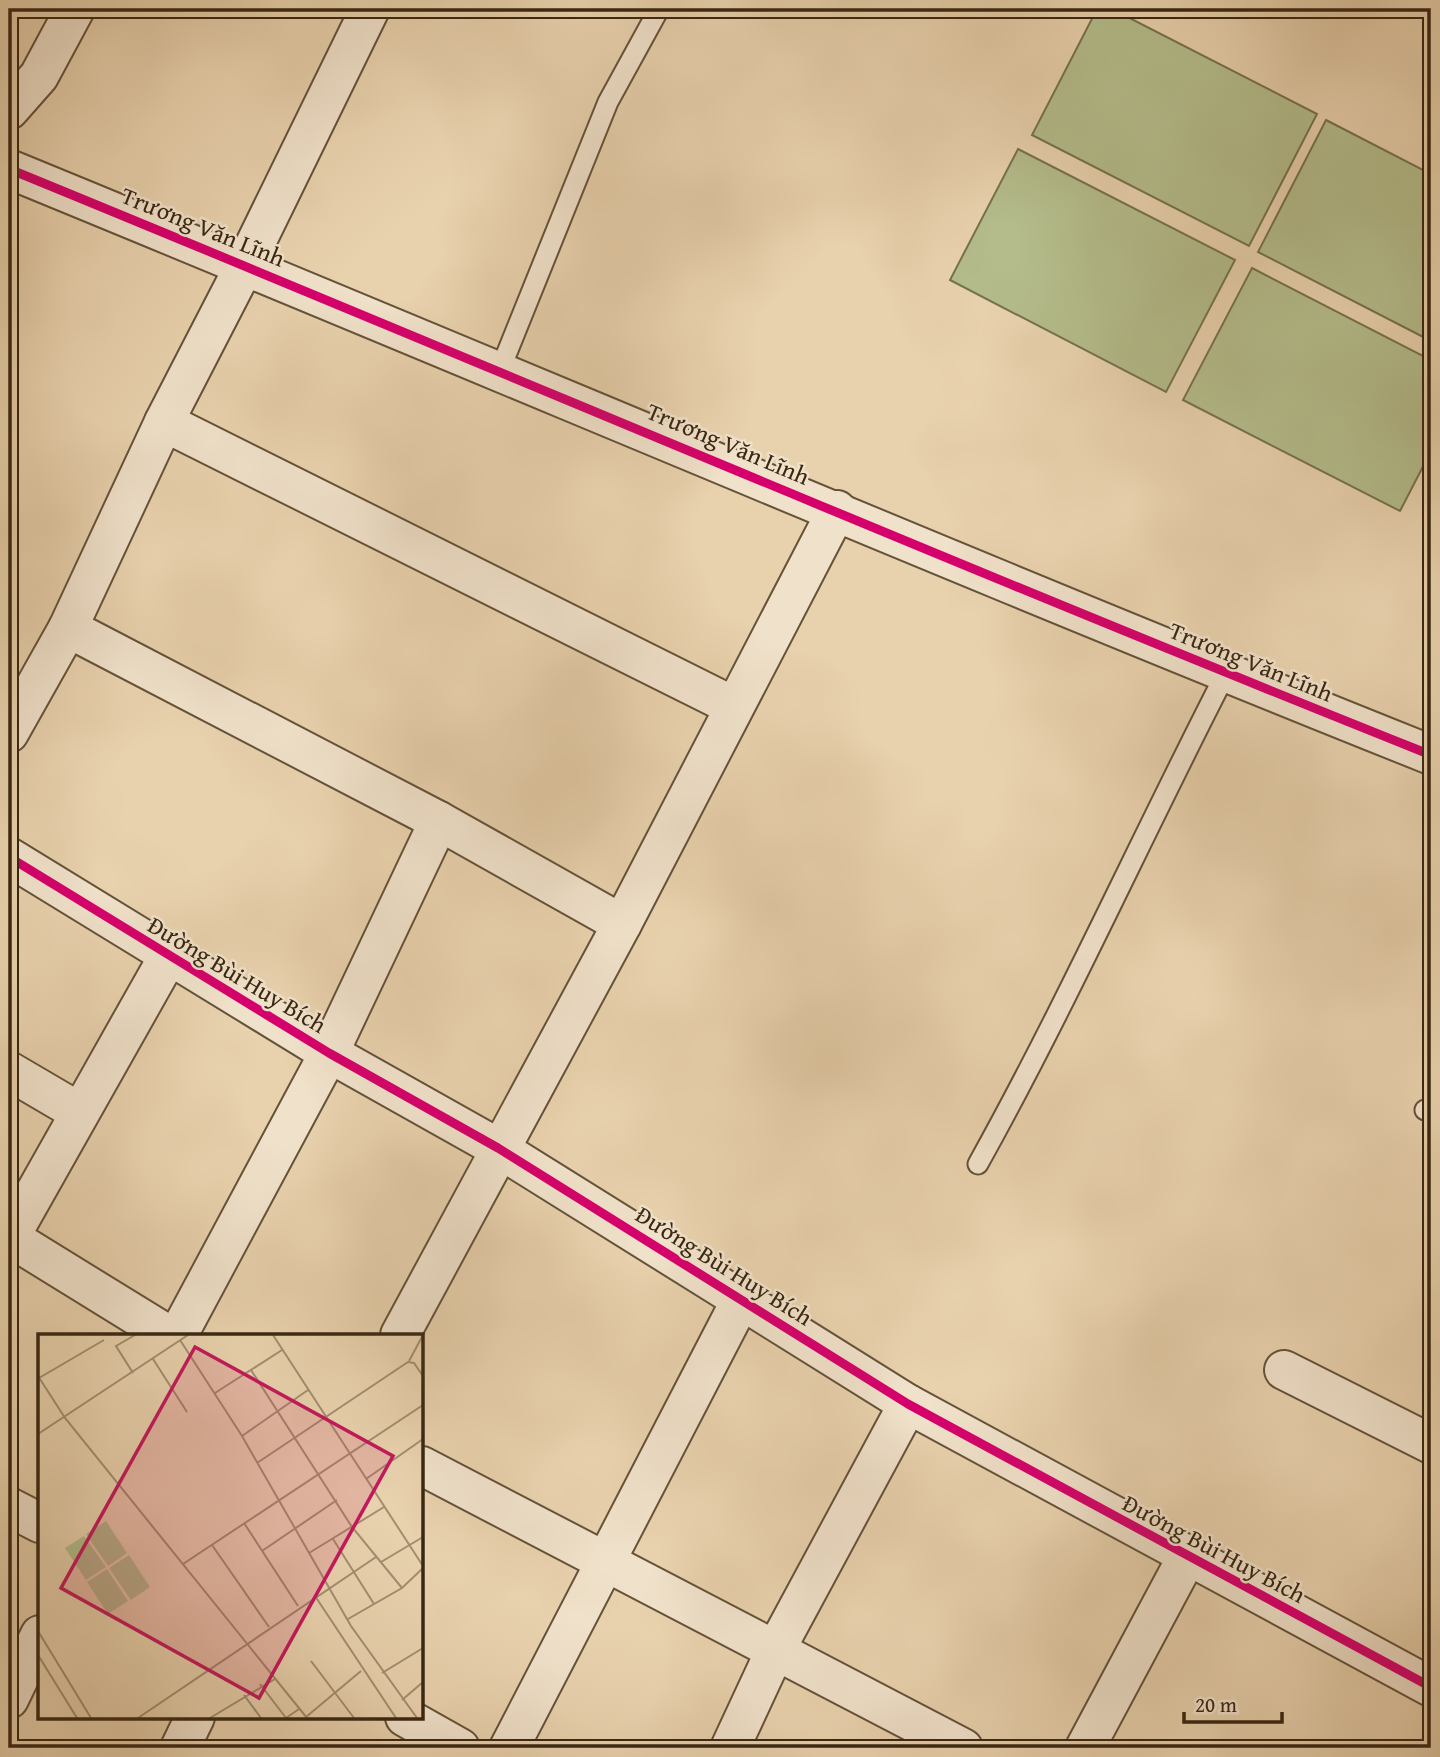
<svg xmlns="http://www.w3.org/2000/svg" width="1440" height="1757" viewBox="0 0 1440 1757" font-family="'Gentium Book Plus',serif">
	<rect width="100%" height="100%" fill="#e8d1ad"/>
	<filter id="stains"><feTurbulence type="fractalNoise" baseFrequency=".00286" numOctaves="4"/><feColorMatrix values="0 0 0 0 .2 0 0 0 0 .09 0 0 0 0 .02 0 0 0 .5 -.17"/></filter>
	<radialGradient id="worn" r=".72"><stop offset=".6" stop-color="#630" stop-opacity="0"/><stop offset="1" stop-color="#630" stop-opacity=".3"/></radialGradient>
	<g fill="#b4bc8b" stroke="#76724e" stroke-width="2">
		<polygon points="1097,9 1112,9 1317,114 1249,246 1032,135"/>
		<polygon points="1326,120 1431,174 1431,341 1258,252"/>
		<polygon points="1018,149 1235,260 1166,392 950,280"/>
		<polygon points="1252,268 1431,360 1431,451 1400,511 1183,400"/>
	</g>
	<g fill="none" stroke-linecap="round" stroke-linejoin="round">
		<g stroke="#655239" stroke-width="23">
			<g id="service">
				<polyline points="500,370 608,102 659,9"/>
				<polyline points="1425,1110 1431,1112"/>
				<path d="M978,1164C1067,1004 1142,836 1226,673"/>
			</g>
		</g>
		<g stroke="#655239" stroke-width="42">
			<g id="minor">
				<polyline points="9,110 39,76 75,9"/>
				<polyline points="164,422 733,706"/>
				<polyline points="68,628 439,821 622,924"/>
				<polyline points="9,733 68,628 164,422 245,265 370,9"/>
				<polyline points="9,857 329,1053 498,1148 908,1404 1431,1687"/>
				<polyline points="9,1071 79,1112"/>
				<polyline points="9,1237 168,1335"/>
				<polyline points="9,1239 168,957"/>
				<polyline points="178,1335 329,1053 439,821"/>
				<polyline points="400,1335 622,924 837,510"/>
				<polyline points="1284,1370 1431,1444"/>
				<polyline points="422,1466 963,1748"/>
				<polyline points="9,1507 40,1523"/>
				<polyline points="9,1699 40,1635"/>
				<polyline points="405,1717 460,1748"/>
				<polyline points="180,1748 195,1717"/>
				<polyline points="509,1748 741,1300"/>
				<polyline points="730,1748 776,1649 908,1404"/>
				<polyline points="1085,1748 1187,1557"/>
			</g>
		</g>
		<g stroke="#655239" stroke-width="42">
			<path id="tertiary" d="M9,169C483,363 955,565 1431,755"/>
		</g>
		<use href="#service" stroke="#f0e1ca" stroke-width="19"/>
		<use href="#minor" stroke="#f0e1ca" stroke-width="38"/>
		<use href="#tertiary" stroke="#f0e1ca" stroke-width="38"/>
		<g stroke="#f0e1ca" stroke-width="13">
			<g id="cycleway">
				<path d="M9,169C483,363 955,565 1431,755"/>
				<polyline points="9,857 329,1053 498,1148 908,1404 1431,1687"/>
			</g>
		</g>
		<use href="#cycleway" stroke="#d6006c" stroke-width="9"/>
	</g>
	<g text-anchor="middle" stroke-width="5" stroke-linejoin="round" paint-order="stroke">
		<g font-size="24" fill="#392712" stroke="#f0e1ca">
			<text transform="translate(203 227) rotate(22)" y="8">Trương Văn Lĩnh</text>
			<text transform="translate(728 444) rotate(23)" y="8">Trương Văn Lĩnh</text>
			<text transform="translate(1251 662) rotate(22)" y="8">Trương Văn Lĩnh</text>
			<text transform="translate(237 975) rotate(31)" y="8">Đường Bùi Huy Bích</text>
			<text transform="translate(724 1266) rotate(32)" y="8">Đường Bùi Huy Bích</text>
			<text transform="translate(1214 1549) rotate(28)" y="8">Đường Bùi Huy Bích</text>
		</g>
	</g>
	<g transform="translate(38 1334)">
		<rect width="385" height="385" fill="#e8d1ad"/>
		<path d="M68,187L89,219L70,232L48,200ZM46,202L68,233L48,246L27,214ZM91,221L112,253L93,266L71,234ZM69,235L90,267L70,280L49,248Z" fill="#b4bc8b"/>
		<path fill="none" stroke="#a28d6f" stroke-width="2" d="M235,1L385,232M142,6L204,102L313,292L379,384M115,25L149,78M371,27L385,1M213,36L314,193L364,254M95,39L78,12L97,1M0,42L27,84L269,384M1,44L66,6M177,59L244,16M0,100L150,1M204,102L270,56M219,129L370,28L376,29L385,42M328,145L385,105M206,189L260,272M295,205L336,270M174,211L231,293M224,217L299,166M271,219L346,173M343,228L385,203M145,230L385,71M277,262L358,384M310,285L364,254L385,234M0,297L53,384M0,321L39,384M273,327L316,384M344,339L385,314M222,350L248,384L261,375M206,361L223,384M364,366L385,348M268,383L323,337M100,384L338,223M172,384L237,345"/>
		<path fill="#c2185b" fill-opacity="0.15" stroke="#c2185b" stroke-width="3.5" d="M157,13L355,122L221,364L23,254Z"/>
		<rect width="385" height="385" fill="none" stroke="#392712" stroke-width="3.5"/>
	</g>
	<rect width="1440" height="1757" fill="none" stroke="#e8d1ad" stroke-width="35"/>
	<rect x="10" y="10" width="1419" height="1736" fill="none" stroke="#392712" stroke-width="3.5"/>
	<rect x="18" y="18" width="1405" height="1722" fill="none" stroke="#392712" stroke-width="2"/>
	<path d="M1184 1712v10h98v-10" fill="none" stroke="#392712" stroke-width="3.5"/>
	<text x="1195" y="1712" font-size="21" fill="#392712" stroke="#f0e1ca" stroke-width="5" paint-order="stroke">20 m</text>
	<rect width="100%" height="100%" filter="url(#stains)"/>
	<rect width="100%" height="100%" fill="url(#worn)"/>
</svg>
